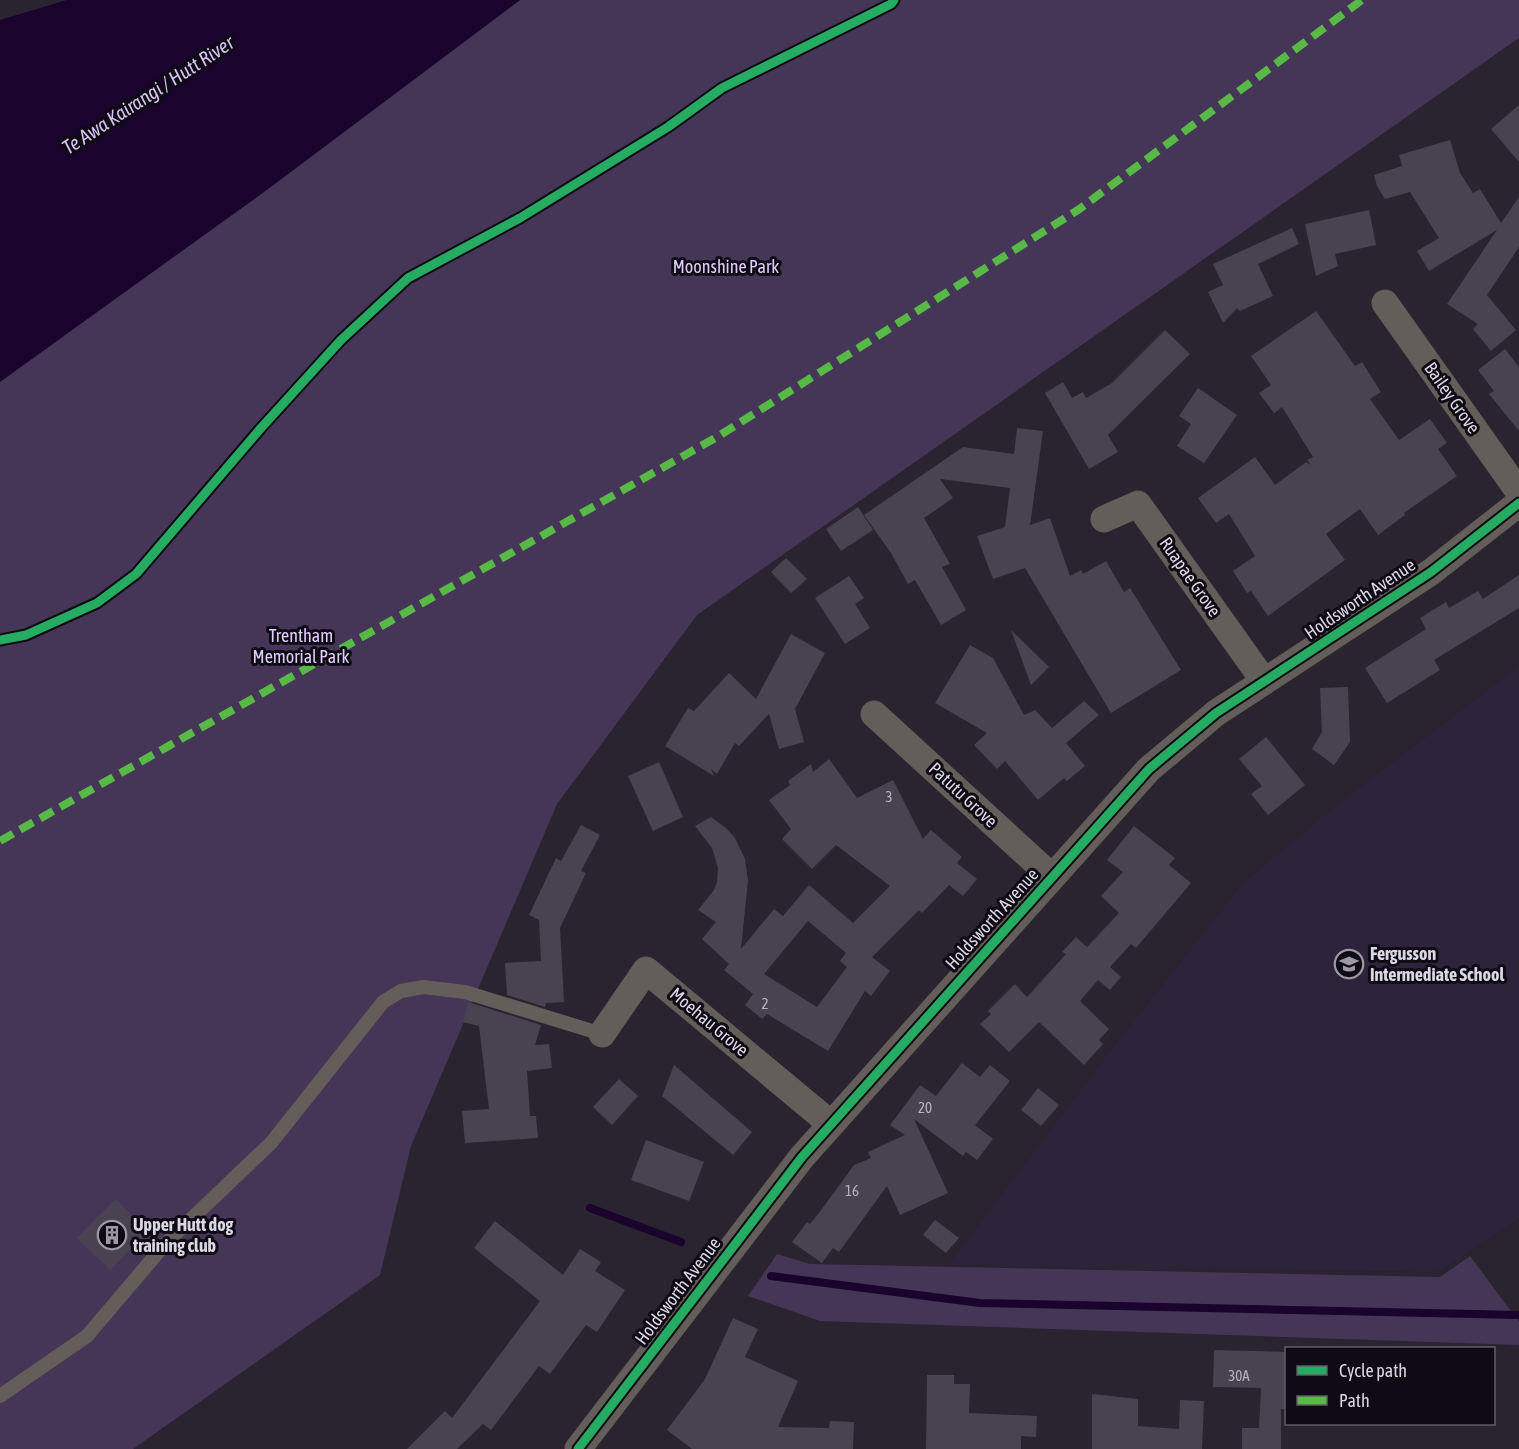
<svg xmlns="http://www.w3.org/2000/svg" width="1519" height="1449" viewBox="0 0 1519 1449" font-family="'Asap Condensed',sans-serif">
	<rect width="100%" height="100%" fill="#29242f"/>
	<polygon fill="#2d233a" points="1519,666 1519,1219 1438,1272 948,1265 1114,1046 1243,883 1339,803"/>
	<g fill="#453657">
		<polygon points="520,0 1519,0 1519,38 697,615 557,804 411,1146 380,1275 133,1449 0,1449 0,381 268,189"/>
		<polygon points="777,1254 810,1264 1440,1277 1470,1256 1519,1322 1519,1345 820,1321 748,1296"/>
	</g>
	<polygon fill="#1a032c" points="67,0 520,0 268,189 0,382 0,20"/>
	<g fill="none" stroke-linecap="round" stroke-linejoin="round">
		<g stroke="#1a032c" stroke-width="8">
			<polyline points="590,1208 681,1242"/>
			<polyline points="771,1276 980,1303 1519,1315"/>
		</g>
	</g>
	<g fill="#494251" fill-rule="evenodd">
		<polygon points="1519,105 1519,162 1491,129"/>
		<polygon points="1450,140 1460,173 1473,193 1480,189 1501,223 1519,197 1519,247 1487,295 1516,330 1491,351 1473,329 1478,324 1447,304 1497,230 1429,271 1417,251 1439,238 1410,192 1385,199 1377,186 1374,175 1402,166 1399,155"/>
		<polygon points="1369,210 1376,245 1335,254 1338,266 1316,276 1305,224"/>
		<polygon points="1292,228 1299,244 1258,264 1273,296 1240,311 1237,308 1223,323 1208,292 1223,285 1213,264"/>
		<polygon points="1316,311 1355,366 1362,362 1381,392 1370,399 1399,440 1430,419 1447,443 1438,449 1457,476 1404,513 1405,515 1378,535 1360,509 1326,534 1345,560 1268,616 1251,591 1247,593 1233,571 1255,556 1229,514 1216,523 1198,498 1255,457 1275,485 1306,462 1311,465 1307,460 1313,457 1282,407 1274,413 1259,393 1271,385 1251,356"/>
		<polygon points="1165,330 1190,354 1108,435 1118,452 1089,469 1045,393 1063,382 1072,398 1083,392 1086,398 1112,383"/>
		<polygon points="1505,349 1519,367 1519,431 1489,394 1494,391 1478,370"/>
		<polygon points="1198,388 1237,415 1204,463 1177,446 1191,424 1179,416"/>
		<polygon points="1017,428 1043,431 1030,525 1050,518 1070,576 1081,570 1083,574 1106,561 1124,592 1130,588 1181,670 1111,713 1025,568 993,579 977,536 1005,527 1010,488 940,479 953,498 924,518 950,564 942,567 966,610 941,625 915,580 908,584 891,553 864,515 963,447 1014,454"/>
		<polygon points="858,507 873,530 841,551 826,529"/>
		<polygon points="786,558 807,579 791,593 771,572"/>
		<polygon points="1519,575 1519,608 1434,660 1440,670 1387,703 1365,668 1426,629 1420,618 1446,602 1449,608 1478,591 1483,599"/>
		<polygon points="849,576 864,598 855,604 870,628 845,644 815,598"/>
		<polygon points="1011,630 1049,667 1031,685"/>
		<polygon points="791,634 825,653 795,709 804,742 779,749 769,714 739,746 735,743 717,774 711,769 714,776 665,746 688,708 694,711 729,673 756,699"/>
		<polygon points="970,645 993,658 1024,715 1035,710 1052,728 1084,701 1099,715 1066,743 1085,766 1067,781 1064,778 1038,800 1005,761 997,769 974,745 987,733 935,703"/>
		<polygon points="1348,687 1350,742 1334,765 1312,749 1322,732 1320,688"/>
		<polygon points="1266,737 1305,785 1268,815 1251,794 1262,786 1239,759"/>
		<path d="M829,759L857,798L893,780L923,839L931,830L962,857L957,863L977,879L963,896L949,885L922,913L919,910L872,957L890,971L871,996L865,991L828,1051L767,1014L762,1019L745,1005L753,994L724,970L729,964L702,939L716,922L698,910L714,890L717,882L718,868L712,848L695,826L711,817L726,828L735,838L745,859L748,880L741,949L774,909L783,916L809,885L853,923L890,886L836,845L812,869L782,839L791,829L769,800L790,785L788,781L811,764L813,772ZM808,921L846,953L840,961L847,967L817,1007L764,974Z"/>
		<polygon points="659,762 683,817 653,831 628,776"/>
		<polygon points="581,825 600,835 581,871 586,873 560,928 564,1002 546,1003 545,1007 507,995 505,963 541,961 539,920 529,915 556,858 561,861"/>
		<polygon points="1134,826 1175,858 1169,865 1191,883 1136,948 1131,944 1110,967 1121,977 1110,990 1098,980 1080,1001 1109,1029 1099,1040 1103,1044 1084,1065 1039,1022 1009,1052 980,1024 991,1014 988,1011 1015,984 1027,997 1066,954 1062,952 1076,937 1087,947 1119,913 1101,896 1123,872 1107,860"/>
		<polygon points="468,1002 541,1025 535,1045 549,1044 552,1068 527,1071 530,1116 536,1116 538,1138 465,1143 462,1111 489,1109 479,1026 463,1022"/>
		<polygon points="962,1063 980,1077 990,1065 1010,1081 975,1125 993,1139 977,1160 966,1152 963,1156 914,1119 948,1193 900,1215 887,1186 839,1252 833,1248 822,1263 792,1242 807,1222 810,1224 819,1213 854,1165 871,1158 868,1152 905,1135 890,1125 920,1085 936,1096"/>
		<polygon points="674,1065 752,1132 733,1155 662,1096"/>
		<polygon points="619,1079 638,1096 612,1125 593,1107"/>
		<polygon points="1038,1088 1059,1105 1041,1126 1021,1110"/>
		<polygon points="646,1140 704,1162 689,1201 631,1180"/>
		<polygon points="116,1199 147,1232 110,1270 77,1238"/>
		<polygon points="935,1220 959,1238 946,1253 923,1235"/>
		<polygon points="495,1221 563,1275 580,1249 601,1262 595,1271 625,1290 597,1332 586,1325 550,1374 539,1366 491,1430 483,1424 457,1449 407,1449 445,1411 452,1418 540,1301 474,1248"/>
		<polygon points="733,1318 758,1329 745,1357 798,1381 778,1427 829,1428 830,1421 854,1422 853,1449 692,1449 667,1430 705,1379"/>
		<polygon points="1214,1350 1287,1352 1287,1409 1281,1409 1281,1449 1242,1449 1242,1428 1259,1428 1261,1388 1213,1387"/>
		<polygon points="927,1375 954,1375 954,1384 970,1384 969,1413 1037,1416 1036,1437 1021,1436 1021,1449 926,1449"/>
		<polygon points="1092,1394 1138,1399 1138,1426 1179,1429 1180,1400 1204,1401 1202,1449 1092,1449"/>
	</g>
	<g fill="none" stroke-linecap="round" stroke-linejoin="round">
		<polyline stroke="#635e59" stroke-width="14" points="0,1396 87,1336 166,1243 271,1143 383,1002 401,991 423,987 465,992 602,1034"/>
		<g stroke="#635e59" stroke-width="27">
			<polyline points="1385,303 1519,492"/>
			<polyline points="1104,519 1138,504 1264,681"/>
			<polyline points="874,714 1052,877"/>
			<polyline points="602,1034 646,970 831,1124"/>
			<polyline points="578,1449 802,1157 1149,769 1216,713 1431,572 1519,503"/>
		</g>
		<polyline stroke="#58b947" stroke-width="8" stroke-dasharray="15 8" stroke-linecap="butt" points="0,841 717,437 1078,210 1362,0"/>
		<g stroke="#0f0b14" stroke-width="13">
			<g id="cycleway">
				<polyline points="0,640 26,635 97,603 136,574 261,428 341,340 408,278 520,218 668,127 722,88 891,4 894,0"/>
				<polyline points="578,1449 802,1157 1149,769 1216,713 1431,572 1519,503"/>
			</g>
		</g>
		<use href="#cycleway" stroke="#26ab63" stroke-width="9"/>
	</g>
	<defs>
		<g id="school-ring" transform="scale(1.5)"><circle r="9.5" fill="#0f0b14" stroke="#9d98a5" stroke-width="1.5"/><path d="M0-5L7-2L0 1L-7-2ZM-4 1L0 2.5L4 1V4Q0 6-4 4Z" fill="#9d98a5"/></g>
		<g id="building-ring" transform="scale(1.5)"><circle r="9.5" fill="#0f0b14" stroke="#9d98a5" stroke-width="1.5"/><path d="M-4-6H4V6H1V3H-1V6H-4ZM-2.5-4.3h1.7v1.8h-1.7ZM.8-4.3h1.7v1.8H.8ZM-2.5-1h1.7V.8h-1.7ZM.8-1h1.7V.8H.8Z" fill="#9d98a5"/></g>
	</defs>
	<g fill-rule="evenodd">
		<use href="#school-ring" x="1349" y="964"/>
		<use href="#building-ring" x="112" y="1235"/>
	</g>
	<g text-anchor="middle" stroke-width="6" stroke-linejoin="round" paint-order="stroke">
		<g font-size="15" fill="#b7b2bf">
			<text x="889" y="802">3</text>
			<text x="765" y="1009">2</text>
			<text x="925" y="1113">20</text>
			<text x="852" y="1196">16</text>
			<text x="1239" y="1381">30A</text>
		</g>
		<g font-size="18" fill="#e1ccfe" stroke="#0f0b14">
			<text x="726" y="273">Moonshine Park</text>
			<text x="301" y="642">Trentham<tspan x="301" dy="21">Memorial Park</tspan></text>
		</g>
		<g font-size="18" fill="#dcd7e4" stroke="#0f0b14">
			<text transform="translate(1452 398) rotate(55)" y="6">Bailey Grove</text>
			<text transform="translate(1190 577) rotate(55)" y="6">Ruapae Grove</text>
			<text transform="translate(1360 599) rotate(-34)" y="6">Holdsworth Avenue</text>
			<text transform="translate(963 795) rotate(43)" y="6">Patutu Grove</text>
			<text transform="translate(992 919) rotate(-48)" y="6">Holdsworth Avenue</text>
			<text transform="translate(709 1022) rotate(40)" y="6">Moehau Grove</text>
			<text transform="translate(678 1291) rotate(-53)" y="6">Holdsworth Avenue</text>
		</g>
		<g font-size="18" font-weight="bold" fill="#dcd7e4" stroke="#0f0b14" text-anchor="start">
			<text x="1370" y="960">Fergusson<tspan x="1370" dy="21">Intermediate School</tspan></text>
			<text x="133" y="1231">Upper Hutt dog<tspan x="133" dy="21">training club</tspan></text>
		</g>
		<g font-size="20" font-style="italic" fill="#d7c2f3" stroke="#0f0b14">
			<text transform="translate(148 95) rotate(-33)" y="7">Te Awa Kairangi / Hutt River</text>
		</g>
	</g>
	<rect x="1285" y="1347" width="210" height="78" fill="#0f0b14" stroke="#615d67" stroke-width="1.5"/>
	<rect x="1297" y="1366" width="30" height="9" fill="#26ab63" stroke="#615d67" stroke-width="1.5"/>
	<text x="1339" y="1377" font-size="18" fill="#dcd7e4">Cycle path</text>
	<rect x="1297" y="1396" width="30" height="9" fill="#58b947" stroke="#615d67" stroke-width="1.5"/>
	<text x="1339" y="1407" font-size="18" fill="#dcd7e4">Path</text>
</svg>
